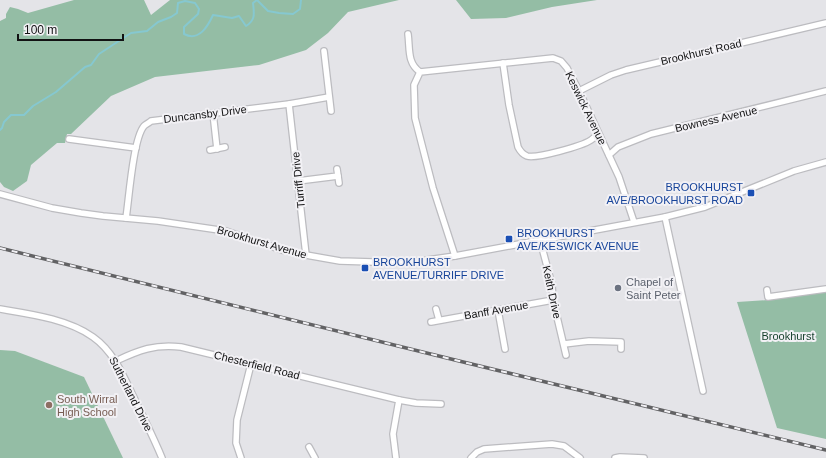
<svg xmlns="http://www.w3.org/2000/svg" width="826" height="458" viewBox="0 0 826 458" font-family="Arial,sans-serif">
	<rect width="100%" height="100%" fill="#e4e4e8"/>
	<g fill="#94bda5">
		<polygon points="74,0 144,0 151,15 170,0 399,0 348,12 328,33 306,50 259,65 155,77 111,96 71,134 67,134 65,143 57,143 31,165 27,181 13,191 4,187 0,182 0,21 6,18 6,14 10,7 18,9 28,13"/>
		<polygon points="456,0 597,0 552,7 506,18 471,19"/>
		<polygon points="826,292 826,439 777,428 737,302 768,300"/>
		<polygon points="0,350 15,351 84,377 123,458 0,458"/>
	</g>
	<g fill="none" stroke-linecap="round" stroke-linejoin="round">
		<path stroke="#86c8d0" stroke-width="2" d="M0,130L2,128L4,122L11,115H24L33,106L56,92L85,67L91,65L99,54L131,33L147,31L158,22L171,17L177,13L178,3L185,1L195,3L199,9L198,14L184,27V34C199,42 208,26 213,15L232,18L239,16L246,26C256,20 254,13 253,3L257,0L268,11L279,13L293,14L300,9L301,0"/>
		<g stroke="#bcbcc0" stroke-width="8">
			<g id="street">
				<path d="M408,34C410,49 407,63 420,72"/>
				<polyline points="324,51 331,111"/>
				<path d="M503,63L509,105L518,147C520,151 522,154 527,156C536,159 582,146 591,140C594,138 596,136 598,134"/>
				<polyline points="579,91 611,75 626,70 826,23"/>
				<polyline points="289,104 306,255"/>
				<polyline points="213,113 217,149"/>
				<polyline points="69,139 136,148"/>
				<polyline points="210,150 225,147"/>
				<polyline points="609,155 618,147 651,134 826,91"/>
				<polyline points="338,176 339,183"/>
				<polyline points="298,181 338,176 337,169"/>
				<polyline points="0,194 52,208 81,213 103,216 158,221 226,231 282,250 306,255 340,261 406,263 455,256 665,217 705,207 794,171 826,162"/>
				<polyline points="665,217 703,391"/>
				<path d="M126,218C129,199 133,139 144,126C146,124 149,123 151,121L289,104L329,97"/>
				<polyline points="540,240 552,285 553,300 566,355"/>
				<polyline points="455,256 433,188 415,118 414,85 420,72 553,58 561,61 567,68 579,91 619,177 634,222"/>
				<polyline points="767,290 768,297 826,289"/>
				<path d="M0,309C30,314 68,319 93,337C117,354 126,383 139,408C147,425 155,441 162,458"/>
				<polyline points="436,309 439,320"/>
				<polyline points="498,310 505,349"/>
				<polyline points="431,322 553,300"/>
				<polyline points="564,344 589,341 621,342 621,349"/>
				<path d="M116,361C139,350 155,344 181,347L399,400L393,434L396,458"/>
				<polyline points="399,400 416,403 441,404"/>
				<polyline points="309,447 315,458"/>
				<polyline points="241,458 236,443 237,420 251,364"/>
				<polyline points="471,458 477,452 484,449 552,444 564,446 580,458"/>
				<polyline points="615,458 620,457 644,458"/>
			</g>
		</g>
		<use href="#street" stroke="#fff" stroke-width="5.5"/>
		<g stroke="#626264" stroke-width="3.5">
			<polyline id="rail" points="0,248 455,360 826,450"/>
		</g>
		<use href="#rail" stroke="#f2f1f5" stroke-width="2" stroke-dasharray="6" stroke-linecap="butt"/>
	</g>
	<g fill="#1a4fb4" stroke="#f2f1f5" stroke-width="1.5">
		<rect x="747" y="189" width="8" height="8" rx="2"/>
		<rect x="505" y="235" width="8" height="8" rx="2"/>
		<rect x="361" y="264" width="8" height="8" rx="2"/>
	</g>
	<circle fill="#6b7280" stroke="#f2f1f5" stroke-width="1.5" cx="618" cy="288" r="4"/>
	<circle fill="#8d6e63" stroke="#f2f1f5" stroke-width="1.5" cx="49" cy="405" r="4"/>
	<g text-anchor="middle" stroke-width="4" stroke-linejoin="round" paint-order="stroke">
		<g font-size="11" fill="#121213" stroke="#f2f1f5">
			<text transform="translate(701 52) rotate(-13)" y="4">Brookhurst Road</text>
			<text transform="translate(586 108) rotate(64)" y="4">Keswick Avenue</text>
			<text transform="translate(205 114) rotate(-7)" y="4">Duncansby Drive</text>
			<text transform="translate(716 119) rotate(-13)" y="4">Bowness Avenue</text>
			<text transform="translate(298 180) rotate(-96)" y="4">Turriff Drive</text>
			<text transform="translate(262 242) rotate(16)" y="4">Brookhurst Avenue</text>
			<text transform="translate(552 292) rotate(78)" y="4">Keith Drive</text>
			<text transform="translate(496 310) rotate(-10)" y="4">Banff Avenue</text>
			<text transform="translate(257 365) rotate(14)" y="4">Chesterfield Road</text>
			<text transform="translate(131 394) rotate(63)" y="4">Sutherland Drive</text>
		</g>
		<g font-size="11" fill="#164399" stroke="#f2f1f5" text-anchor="start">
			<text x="743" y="191" text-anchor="end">BROOKHURST<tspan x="743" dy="13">AVE/BROOKHURST ROAD</tspan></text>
			<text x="517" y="237">BROOKHURST<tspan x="517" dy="13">AVE/KESWICK AVENUE</tspan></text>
			<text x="373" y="266">BROOKHURST<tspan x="373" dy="13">AVENUE/TURRIFF DRIVE</tspan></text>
		</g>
		<g font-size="11" fill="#5b616d" stroke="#f2f1f5" text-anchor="start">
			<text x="626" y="286">Chapel of<tspan x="626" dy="13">Saint Peter</tspan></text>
		</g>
		<g font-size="11" fill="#153f2b" stroke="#f2f1f5">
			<text x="788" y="340">Brookhurst</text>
		</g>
		<g font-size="11" fill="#785e54" stroke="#f2f1f5" text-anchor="start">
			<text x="57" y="403">South Wirral<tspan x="57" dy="13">High School</tspan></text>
		</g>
	</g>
	<path d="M18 34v6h105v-6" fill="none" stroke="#121213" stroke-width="2"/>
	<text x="24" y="34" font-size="12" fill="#121213" stroke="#f2f1f5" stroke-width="3" paint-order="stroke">100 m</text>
</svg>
